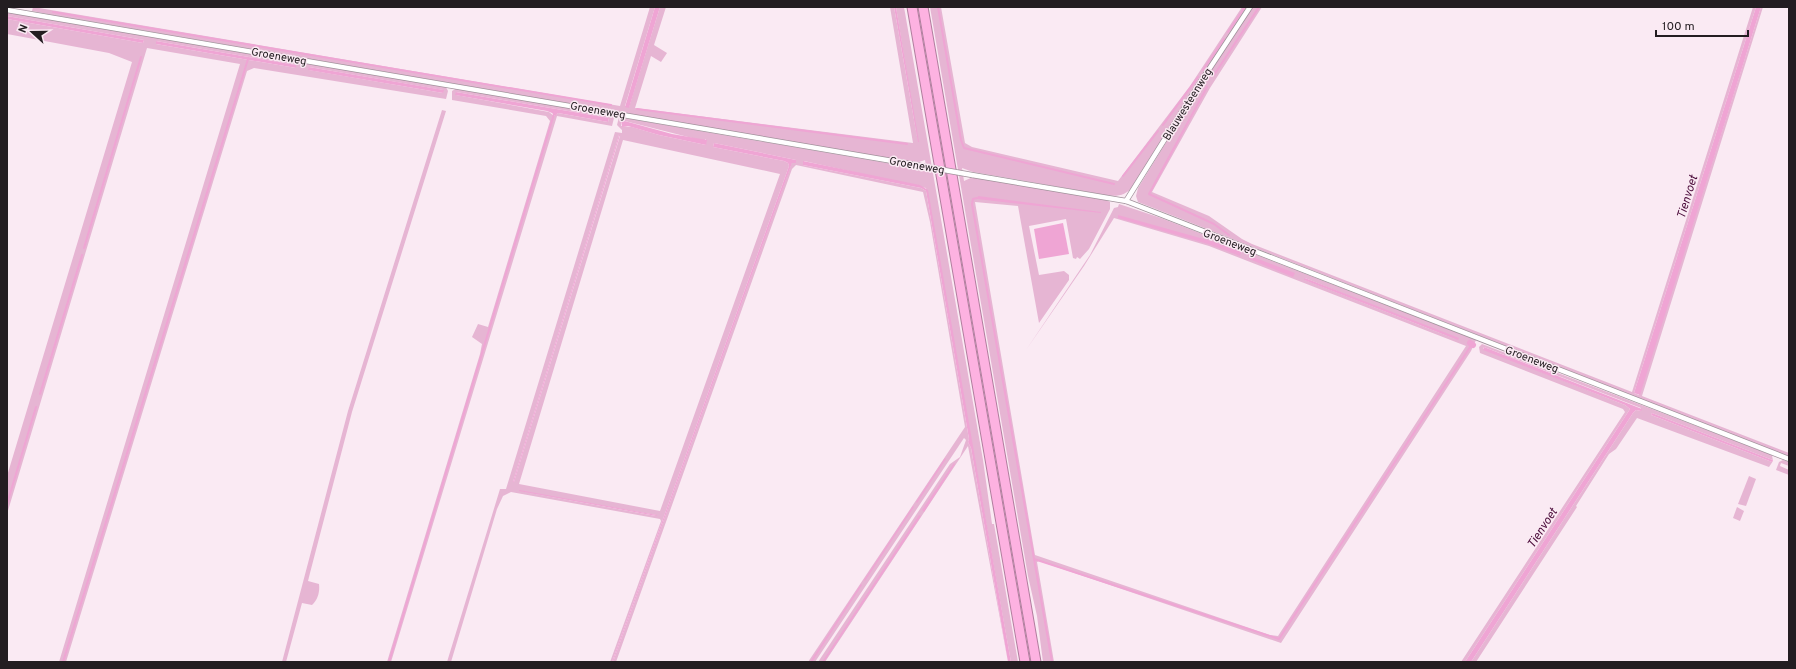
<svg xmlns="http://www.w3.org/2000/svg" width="1796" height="669" viewBox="0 0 1796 669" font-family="Overpass,sans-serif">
	<rect width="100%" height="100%" fill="#faeaf3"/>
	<g fill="#e6b5d3" fill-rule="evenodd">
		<path d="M33,7L620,106L650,7H655L625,106L629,107L660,7H666L654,45L667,53L661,62L651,56L635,108L913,143L890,7H894L918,142L896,7H904L983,460L992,524H994L1018,662H1011L926,188L804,161L803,165L921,188L926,191L969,439L968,442L971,448L1008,662L968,446L825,662H818L950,464L960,457L966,440L964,438L815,662H808L965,427L930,222L923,192L796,165L792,169L616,662H613L792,162L795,163L796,160L714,143L713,147L784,161L788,163L789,166L612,662H610L661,521L660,519L511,492L503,496L497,509L451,662H447L500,489H506L615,132L622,133V130L617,125L619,117L916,168L927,172L925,160L916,163L53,15L32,11ZM621,120L704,141L706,139V145L659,135L632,127L621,126ZM619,135L620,136L514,482H513ZM623,140L780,174L660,511L519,484ZM519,491L656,515V516Z"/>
		<path d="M930,7H941L965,143L972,147L1118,181L1190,86L1242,7H1248L1191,92L1133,186C1126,196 1116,197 1105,195L973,172L962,168L964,181L973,177L1106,200L1110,202V209L1089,249L1080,259L1077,257L1076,259L1073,258L1066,219L1029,226L1039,275L1064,271L1069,275V280L1039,323L1018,206L975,202L1035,555L1270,635L1278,636L1466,346L1209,246L1114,218L1084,266L1026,350L1090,255L1114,208L1118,207L1119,204L1161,218L1476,340L1471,351L1281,643L1039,561L1037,562L1054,662H1043L1037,616L1028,576ZM1305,278L1458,340L1305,280Z"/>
		<polygon points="1253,7 1262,7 1210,88 1152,192 1209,216 1242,239 1252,244 1632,392 1753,7 1756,7 1634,393 1639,395 1761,7 1763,7 1642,396 1789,453 1789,457 1138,202 1136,196 1138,188 1194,97"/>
		<path d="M7,12L439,85L446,87L448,91L446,99L254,68L247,71L66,662H59L240,64L147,48L7,514V476L132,62L109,53L7,34V19L143,43L144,40L7,16ZM156,41L296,65V68L156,44ZM309,67L443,90V93L309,70Z"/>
		<path d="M457,88L612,115L614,118L612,126L557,116L391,662H387L480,354L482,344L472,337L478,324L488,327L550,121L546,116L452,100V91ZM456,92L609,118L608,122L558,113L554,116L549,112L456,95Z"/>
		<path d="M442,110L446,111L352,412L310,573L308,581L319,584C320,591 318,600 312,605L302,603L286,662H282L348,411Z"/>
		<path d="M1482,344L1772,455L1773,461L1769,467L1637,418L1616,449L1609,454L1576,506L1577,507L1476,662H1471L1633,413L1636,410L1641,411V408L1484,347L1483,349L1625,405L1630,409L1465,662H1461L1625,412L1623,409L1480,353L1479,347ZM1652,413L1770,459L1773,460L1772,462L1651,415Z"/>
		<polygon points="1783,460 1789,462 1789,466 1781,463 1780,466 1789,470 1789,475 1776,470 1779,462"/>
		<polygon points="1749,476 1756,479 1746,506 1738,504"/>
		<polygon points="1737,507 1744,511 1740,521 1733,518"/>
	</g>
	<g fill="#efa5d4">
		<polygon points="655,7 660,7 629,108 625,107"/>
		<polygon points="894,7 896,7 919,142 918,142"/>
		<polygon points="1756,7 1761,7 1640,395 1634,393"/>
		<polygon points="7,16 144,40 143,43 7,19"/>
		<polygon points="156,41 296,65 296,68 156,44"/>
		<polygon points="309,67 444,90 443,93 308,70"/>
		<polygon points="456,92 609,118 608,122 558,113 555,116 552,113 547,111 455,95"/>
		<polygon points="621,120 672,134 707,140 706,145 659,135 628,126 622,127"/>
		<polygon points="619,135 620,135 514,482 513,482"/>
		<polygon points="714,143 796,160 796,163 792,163 613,662 612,662 789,166 788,163 784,161 713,147"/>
		<polygon points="803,161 920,185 928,190 1011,662 1008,662 971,448 968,442 969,439 926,191 921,188 803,165"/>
		<polygon points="978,196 1101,212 1101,213 977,199"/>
		<polygon points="1118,215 1211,241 1241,252 1240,256 1208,244 1118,218"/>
		<polygon points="1063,223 1069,254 1039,259 1034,229"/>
		<polygon points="1250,256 1295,273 1293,277 1249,259"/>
		<polygon points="1305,278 1459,338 1458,340 1304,280"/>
		<polygon points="1484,347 1642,409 1641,411 1636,410 1633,413 1471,662 1465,662 1630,409 1625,405 1483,350"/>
		<polygon points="1652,413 1770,459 1773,460 1772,462 1651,415"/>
		<polygon points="945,458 946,459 917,503 916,502"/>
		<polygon points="954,463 955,464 924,512 922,510"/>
		<polygon points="519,490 657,515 656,516 519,491"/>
		<polygon points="913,506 914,507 865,581 864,580"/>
		<polygon points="919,515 921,516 824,662 822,662"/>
		<polygon points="861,584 862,585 812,662 810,662"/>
	</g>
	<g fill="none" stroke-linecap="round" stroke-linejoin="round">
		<g stroke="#efa5d4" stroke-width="2">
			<polyline points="938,7 961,140 964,148 1114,184"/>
			<polyline points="53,12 611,105"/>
			<polyline points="1228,32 1245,7"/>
			<polyline points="1203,70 1224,39"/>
			<polyline points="1214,75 1259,7"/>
			<polyline points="1207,87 1149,194 1214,224 1229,235"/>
			<polyline points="637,109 907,144"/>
			<polyline points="1163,125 1198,77"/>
			<polyline points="1123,176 1158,131"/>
			<polyline points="977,198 973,199 972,204 1052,662"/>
			<polyline points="84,248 141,57"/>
			<polyline points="40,394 82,255"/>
			<polyline points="7,504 36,407"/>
			<polyline points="1034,559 1279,639 1472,344"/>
			<polyline points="63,662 248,59"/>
			<polyline points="389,662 554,114"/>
		</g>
		<polyline stroke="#efa5d4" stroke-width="6" points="1470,343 1473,345"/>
		<g stroke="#a1929b" stroke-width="6">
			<g id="minor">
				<polyline points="7,10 916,165"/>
				<polyline points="972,175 1126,201 1789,459"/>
				<polyline points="1126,201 1198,86 1250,7"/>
			</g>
		</g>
		<g stroke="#b17e9e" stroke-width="11">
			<g id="motorway">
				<polyline points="912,7 1025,662"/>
				<polyline points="923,7 1036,662"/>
			</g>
		</g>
		<use href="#minor" stroke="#fff" stroke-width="4.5"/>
		<use href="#motorway" stroke="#fdb2e1" stroke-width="9"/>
		<g stroke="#a1929b" stroke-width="6" stroke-linecap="butt">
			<polyline id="minor-bridge" points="916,165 972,175"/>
		</g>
		<use href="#minor-bridge" stroke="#fff" stroke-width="4.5"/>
	</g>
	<g text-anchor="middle" stroke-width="3" stroke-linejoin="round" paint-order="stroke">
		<g font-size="11" fill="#231d21" stroke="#faeaf3">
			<text transform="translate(279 56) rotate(10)" y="4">Groeneweg</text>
			<text transform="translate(1187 104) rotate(-58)" y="4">Blauwesteenweg</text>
			<text transform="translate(598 110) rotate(10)" y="4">Groeneweg</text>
			<text transform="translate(917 165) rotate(10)" y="4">Groeneweg</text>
			<text transform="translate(1230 242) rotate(21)" y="4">Groeneweg</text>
			<text transform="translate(1532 359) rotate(21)" y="4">Groeneweg</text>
		</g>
		<g font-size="12" font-style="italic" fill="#4b0b3a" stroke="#faeaf3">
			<text transform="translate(1687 197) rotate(-73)" y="4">Tienvoet</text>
			<text transform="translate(1542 528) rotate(-57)" y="4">Tienvoet</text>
		</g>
	</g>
	<rect width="1796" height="669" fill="none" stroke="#231d21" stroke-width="16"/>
	<g transform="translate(32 32) rotate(291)" stroke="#faeaf3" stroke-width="3" paint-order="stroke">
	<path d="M0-3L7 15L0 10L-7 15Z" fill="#231d21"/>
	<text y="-6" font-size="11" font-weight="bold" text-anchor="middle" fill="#231d21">N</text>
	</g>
	<path d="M1656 30v6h92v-6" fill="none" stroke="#231d21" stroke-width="2"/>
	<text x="1662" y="30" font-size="12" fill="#231d21" stroke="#faeaf3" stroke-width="3" paint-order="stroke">100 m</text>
</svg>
